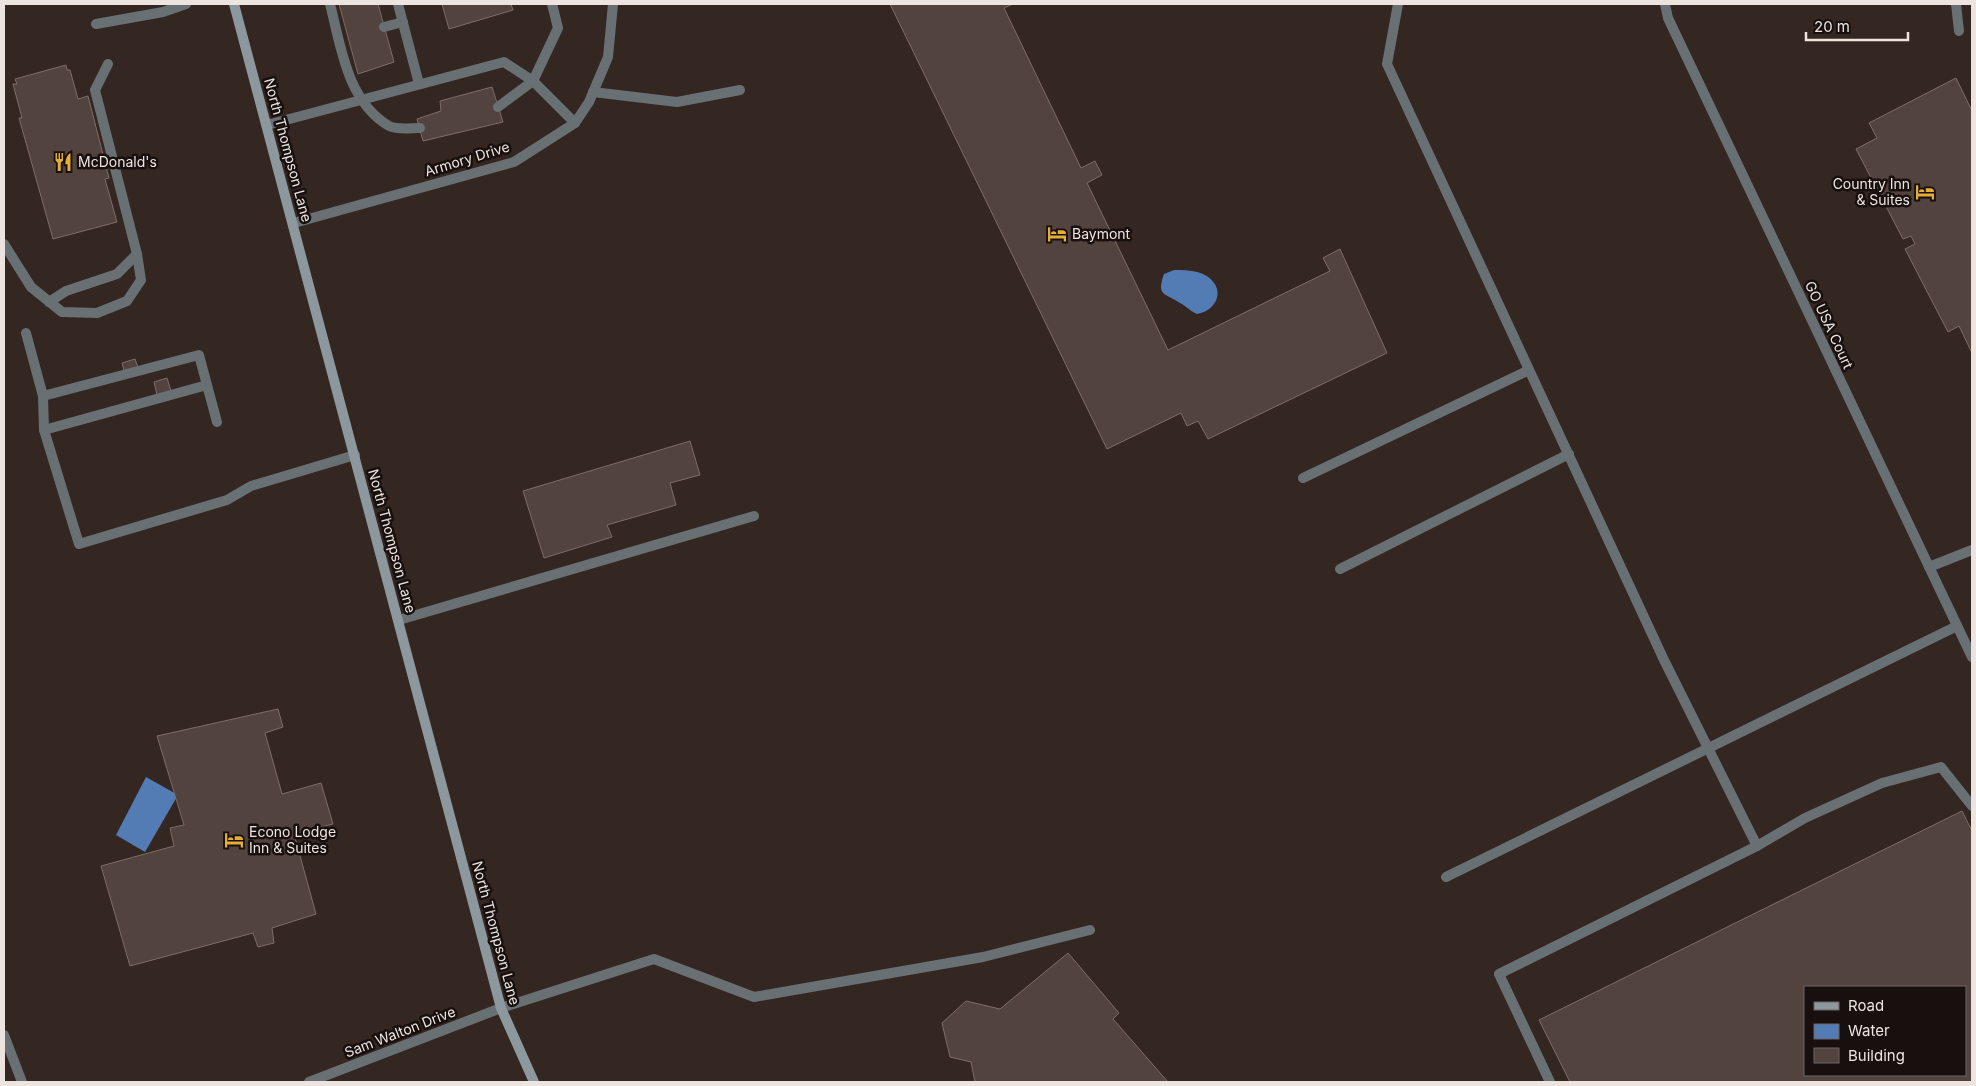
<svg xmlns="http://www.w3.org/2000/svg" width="1976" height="1086" viewBox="0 0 1976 1086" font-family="Inter,sans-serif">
	<rect width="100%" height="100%" fill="#342621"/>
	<g fill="#527cb3">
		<path d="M1174,270C1184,270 1195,270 1205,275C1226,287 1219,310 1197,314C1190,311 1186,306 1180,303C1165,293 1156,296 1164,274Z"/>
		<polygon points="146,777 178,795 145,852 116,835"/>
	</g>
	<g fill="#53433e" stroke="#7e6d67" fill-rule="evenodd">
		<polygon points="339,4 378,4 394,62 358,74"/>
		<polygon points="442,4 511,4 513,10 449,29"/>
		<polygon points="890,4 1013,4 1004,8 1081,168 1095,161 1102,175 1087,183 1168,350 1330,271 1323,258 1340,249 1387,353 1208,439 1198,421 1187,426 1181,413 1107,449"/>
		<polygon points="66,65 67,70 70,70 78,99 88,96 109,178 105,179 117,222 53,239 19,118 22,118 13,84 17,84 15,79"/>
		<polygon points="1956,78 1972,111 1972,353 1959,326 1948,332 1905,249 1915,244 1911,236 1903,239 1856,149 1877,138 1869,123"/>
		<polygon points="492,87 503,122 423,141 417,119 441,111 440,101"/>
		<polygon points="135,359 140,373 126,377 122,363"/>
		<polygon points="167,378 171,391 157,395 154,382"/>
		<polygon points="690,441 700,475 670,483 676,505 607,525 612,537 544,558 523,491"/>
		<polygon points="278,709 283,727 265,733 282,794 321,783 333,824 294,834 316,914 272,928 274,943 258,947 253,933 130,966 101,866 174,846 170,828 184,825 157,736"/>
		<path d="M1962,811L1972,831V1082H1570L1539,1020ZM1805,987H1965V1075H1805Z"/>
		<polygon points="1068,953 1119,1013 1113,1019 1168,1082 975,1082 971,1062 950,1057 942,1023 966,1001 1000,1009"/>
	</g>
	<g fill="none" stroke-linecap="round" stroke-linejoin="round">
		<g stroke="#687073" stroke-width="10">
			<path d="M330,4C341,47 347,101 389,126C396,130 411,128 420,128"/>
			<polyline points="398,4 419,84"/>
			<polyline points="1398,4 1387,64 1664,660 1757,846"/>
			<polyline points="1956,4 1959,31"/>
			<polyline points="96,24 163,12 186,4"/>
			<polyline points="384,27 403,22"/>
			<polyline points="593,92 677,102 740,90"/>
			<polyline points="498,107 533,81 558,28 552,4"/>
			<polyline points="267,125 504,62 533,81 575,123"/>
			<polyline points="4,244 31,287 62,312 97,313 127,301 141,280 137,254 95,90 108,64"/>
			<polyline points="49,302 66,291 117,274 137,254"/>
			<polyline points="26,333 43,396 44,430 79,544 227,500 251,486 355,455"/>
			<polyline points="43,396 199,355 207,385"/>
			<polyline points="44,430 207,385 217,422"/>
			<polyline points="1303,478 1529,370"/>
			<polyline points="1929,567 1972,550"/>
			<polyline points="1340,569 1569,454"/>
			<polyline points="399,620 754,516"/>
			<polyline points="1446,877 1957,626"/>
			<polyline points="4,1035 22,1082"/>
			<polyline points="309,1082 501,1008 654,959 754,997 983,957 1090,930"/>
			<polyline points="1550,1082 1499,974 1757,846 1805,818 1882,783 1941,767 1972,806"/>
		</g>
		<g stroke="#687073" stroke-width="10">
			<polyline points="1665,4 1668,18 1972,657"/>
			<polyline points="294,223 514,162 575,123 589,102 608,57 613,4"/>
		</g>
		<polyline stroke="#8c989d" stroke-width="10" points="234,4 501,1008 534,1082"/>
	</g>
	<defs>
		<g id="restaurant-bare" transform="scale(1.5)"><path d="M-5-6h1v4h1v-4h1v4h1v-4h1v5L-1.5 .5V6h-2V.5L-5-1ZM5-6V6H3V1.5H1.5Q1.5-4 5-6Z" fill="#e6ad36" stroke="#17100e" stroke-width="2.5" paint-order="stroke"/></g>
		<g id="hotel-bare" transform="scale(1.5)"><path d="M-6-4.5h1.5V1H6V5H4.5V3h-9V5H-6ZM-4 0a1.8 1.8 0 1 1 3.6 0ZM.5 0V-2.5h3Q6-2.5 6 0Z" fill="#e6ad36" stroke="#17100e" stroke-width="2.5" paint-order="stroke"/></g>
	</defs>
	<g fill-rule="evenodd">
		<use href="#restaurant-bare" x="63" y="162"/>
		<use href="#hotel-bare" x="1925" y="192"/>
		<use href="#hotel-bare" x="1057" y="234"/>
		<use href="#hotel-bare" x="234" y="840"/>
	</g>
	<g text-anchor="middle" stroke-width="5" stroke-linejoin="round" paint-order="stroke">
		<g font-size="14" fill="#ede4e0" stroke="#17100e">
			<text transform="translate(288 150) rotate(75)" y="5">North Thompson Lane</text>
			<text transform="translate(467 159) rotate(-17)" y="5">Armory Drive</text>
			<text transform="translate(1829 325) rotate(65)" y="5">GO USA Court</text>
			<text transform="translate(392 541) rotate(75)" y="5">North Thompson Lane</text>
			<text transform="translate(496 933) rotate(75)" y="5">North Thompson Lane</text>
			<text transform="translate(400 1032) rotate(-21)" y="5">Sam Walton Drive</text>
		</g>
		<g font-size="14" fill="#ede4e0" stroke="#17100e" text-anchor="start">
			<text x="78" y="167">McDonald's</text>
			<text x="1910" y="189" text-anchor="end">Country Inn<tspan x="1910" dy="16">&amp; Suites</tspan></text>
			<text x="1072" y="239">Baymont</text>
			<text x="249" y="837">Econo Lodge<tspan x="249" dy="16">Inn &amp; Suites</tspan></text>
		</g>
	</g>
	<rect width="1976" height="1086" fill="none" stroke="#ede4e0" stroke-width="10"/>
	<rect x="1804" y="986" width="162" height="90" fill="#17100e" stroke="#6d6562"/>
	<rect x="1814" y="1002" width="25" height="8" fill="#8c989d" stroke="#6d6562"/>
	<text x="1848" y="1011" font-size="15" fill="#ede4e0">Road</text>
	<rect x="1814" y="1024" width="25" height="15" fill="#527cb3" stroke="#6d6562"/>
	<text x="1848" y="1036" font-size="15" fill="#ede4e0">Water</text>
	<rect x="1814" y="1048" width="25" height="15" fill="#53433e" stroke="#6d6562"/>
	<text x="1848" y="1061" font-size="15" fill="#ede4e0">Building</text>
	<path d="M1806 32v8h102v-8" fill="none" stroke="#ede4e0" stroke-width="2.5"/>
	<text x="1814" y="32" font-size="15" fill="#ede4e0" stroke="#17100e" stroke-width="4" paint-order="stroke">20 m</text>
</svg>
